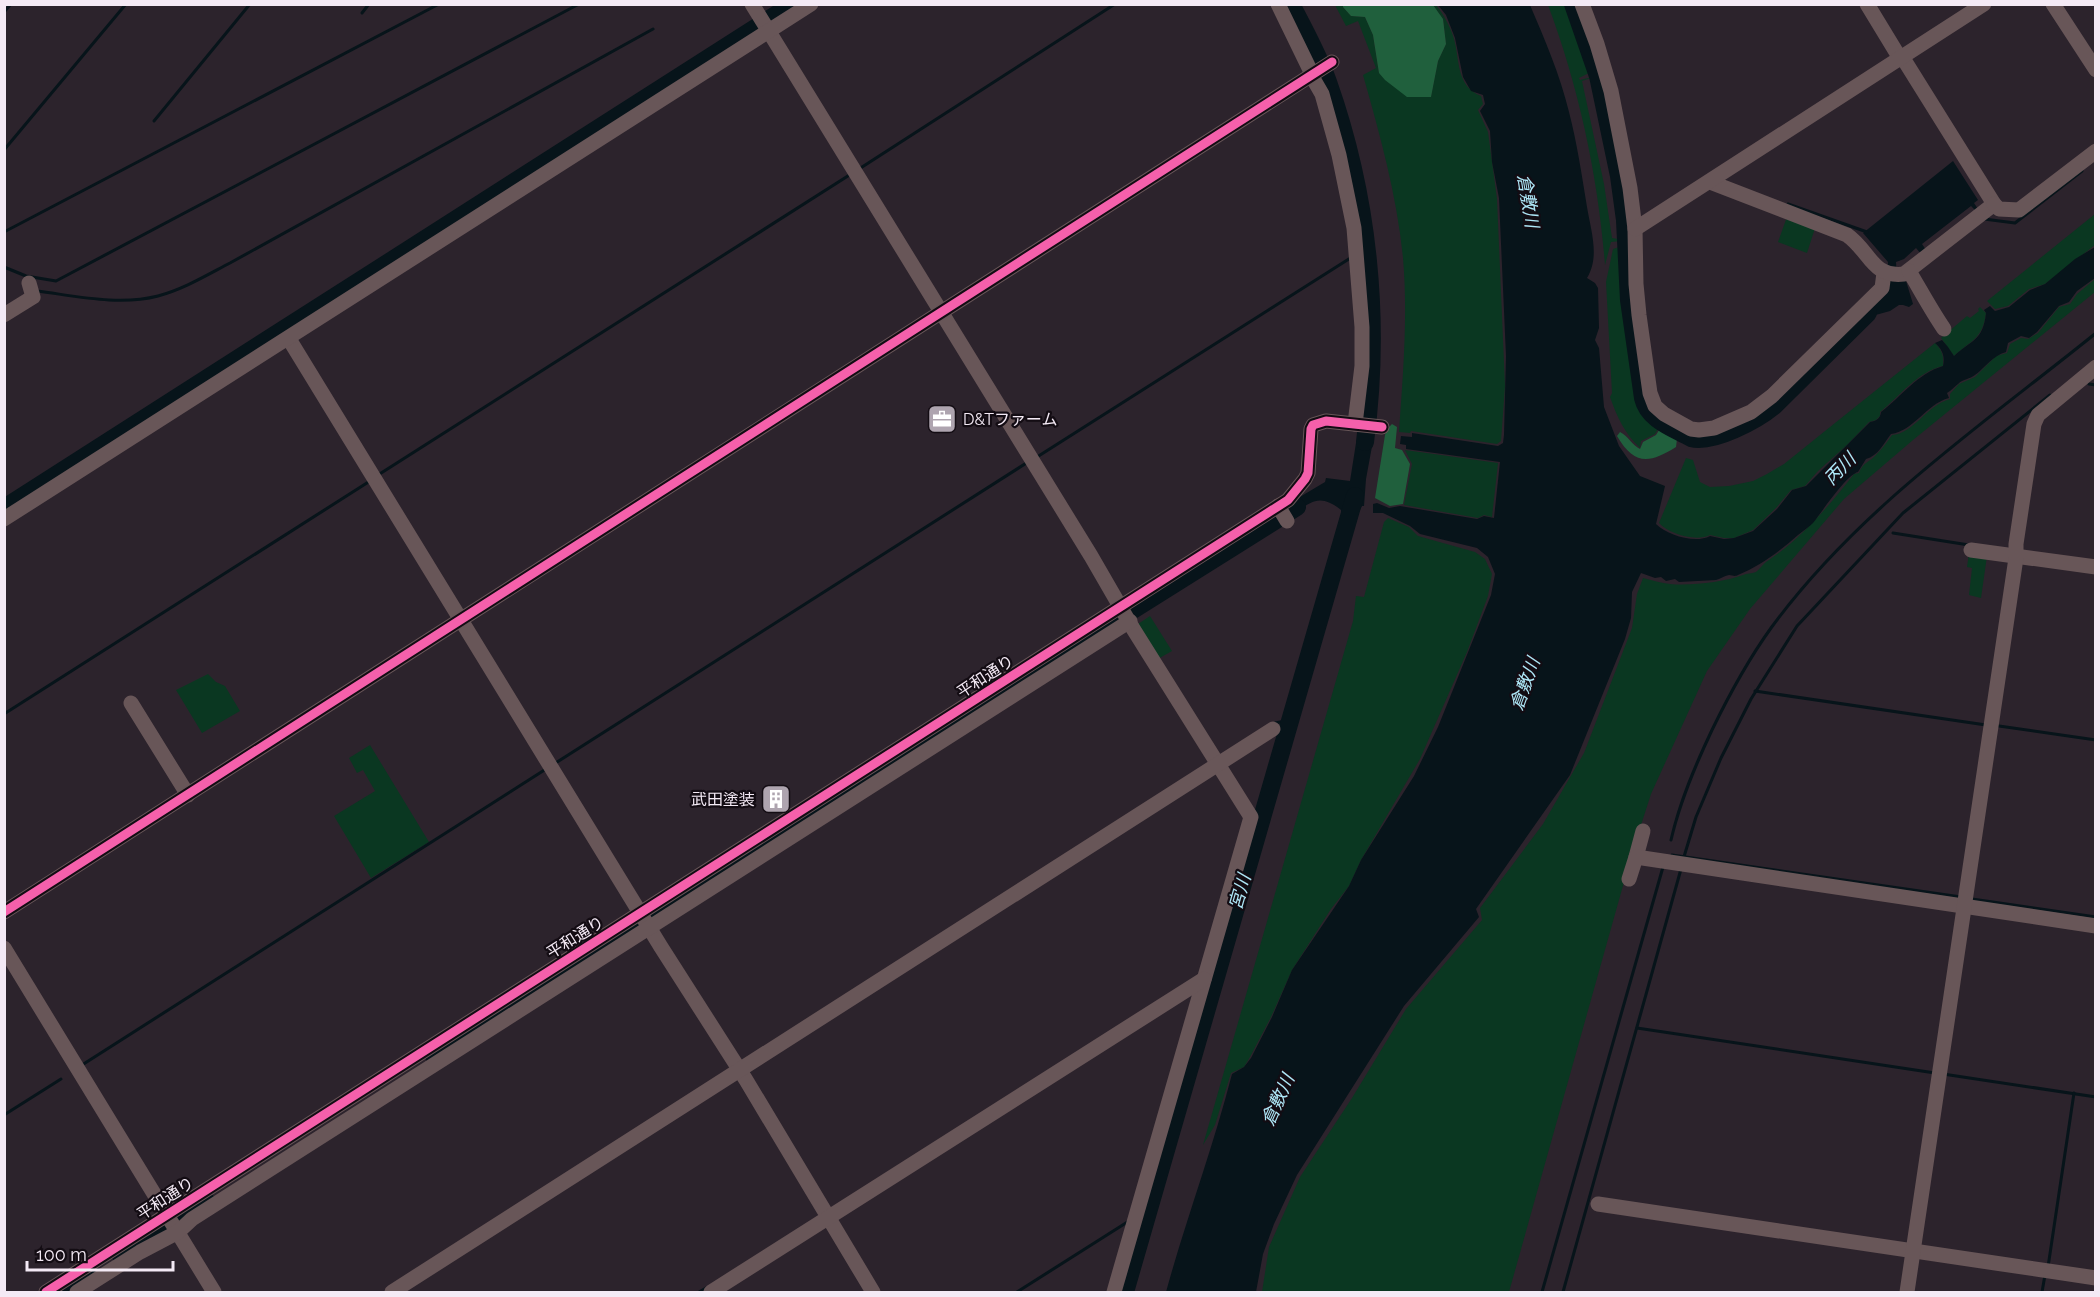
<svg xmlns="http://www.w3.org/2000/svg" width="2100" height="1297" viewBox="0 0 2100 1297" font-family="Raleway,'Noto Sans JP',sans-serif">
	<rect width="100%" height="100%" fill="#2c232c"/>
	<g fill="#0a3721" fill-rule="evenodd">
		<path d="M1335,5H1343V7L1351,16L1365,17L1373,35L1379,73L1431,96L1438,61L1446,44L1443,19L1433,5H1436C1444,15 1450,26 1454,39C1460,61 1456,86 1481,96L1483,104L1478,110L1488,132L1497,199L1505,386L1501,441L1497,444L1411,431L1410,433L1399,432C1403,374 1408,316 1403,258C1397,196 1380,135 1363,75L1376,68L1358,21L1346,26Z"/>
		<path d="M1548,5H1568L1591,72L1579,78L1580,80L1592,77L1611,158L1621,241L1611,242L1605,265C1598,176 1579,88 1548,5ZM1591,78L1609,159L1620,235L1618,239L1612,238L1604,184L1582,81Z"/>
		<polygon points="1788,214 1816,225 1807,253 1778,242"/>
		<polygon points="2095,214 2095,245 2045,284 2029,289 2008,306 1995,309 1987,301"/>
		<path d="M1622,246L1623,289L1637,394C1642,409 1646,417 1660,426L1655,434L1641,441L1640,448C1625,434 1617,417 1610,397L1612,393L1606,282L1613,249Z"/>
		<path d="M2095,279V292L1913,440L1844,499L1750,609L1707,671L1651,794L1633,850L1509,1292H1262L1269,1247L1300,1177L1352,1098L1406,1009L1482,920L1480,908L1543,824L1584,753L1632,628L1637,594L1643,578C1652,580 1661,583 1670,584C1691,586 1724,582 1743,575C1747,573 1751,574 1756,572C1760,569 1762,565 1766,562C1801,539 1828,507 1854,474L1859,473C1863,462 1870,462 1876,455C1882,449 1887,442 1892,435C1913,434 1927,405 1950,399V394L1959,384L1975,377L1996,356L2007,353L2010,344L2021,338L2028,339L2038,333L2059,307L2070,304L2077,294Z"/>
		<path d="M1980,307L1986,313C1983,339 1970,341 1954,356L1941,338L1967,316L1970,318L1979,311L1978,309Z"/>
		<path d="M1935,343C1942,350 1944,356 1943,366C1917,372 1900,396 1880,412V416L1876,420L1869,422L1848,444L1818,471L1805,486L1791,490L1776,508L1753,530L1734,538H1724L1710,535C1696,542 1669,534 1659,523L1686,458L1693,460L1700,482L1710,487L1729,486L1753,481L1767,474L1784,464L1835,423Z"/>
		<polygon points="1405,450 1498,463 1492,517 1484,515 1478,518 1404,505 1412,464"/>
		<polygon points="1388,518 1409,527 1418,536 1475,552 1485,559 1492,574 1488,596 1467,652 1420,759 1361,860 1349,886 1331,909 1292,970 1271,1017 1250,1057 1244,1067 1231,1073 1215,1125 1203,1145 1353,621 1356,596 1364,597 1384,522"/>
		<polygon points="1969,553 1987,556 1981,598 1969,595 1972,568 1967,567"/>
		<polygon points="1150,616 1172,651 1156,660 1135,626"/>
		<polygon points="208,674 216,682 225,686 240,711 202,733 176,690"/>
		<polygon points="370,745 429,842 371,878 334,816 375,791 363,770 357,773 349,758"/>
	</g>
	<g fill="#20603d">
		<polygon points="1343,5 1433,5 1443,19 1446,44 1438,61 1431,97 1407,97 1385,80 1379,73 1373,35 1365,17 1351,16 1343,7"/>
		<polygon points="1392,424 1397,427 1395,448 1402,450 1410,464 1403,504 1390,506 1375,498 1385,435 1387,429"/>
		<path d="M1661,427L1677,439L1676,447C1649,464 1634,465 1617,436L1620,432C1628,436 1632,445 1640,449L1643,442L1656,435Z"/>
	</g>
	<g fill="#07141a">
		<path d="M1438,5H1530C1545,40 1560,75 1569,112C1577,143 1582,176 1587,207C1591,231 1600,257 1587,278L1595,283L1598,288L1599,328L1595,340L1599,348L1604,407L1619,446L1640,476L1665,486L1656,524C1667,535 1695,544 1710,536L1724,539L1734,538L1753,531L1777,509L1792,490L1806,486L1870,422C1876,421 1880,419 1881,412C1902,396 1917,374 1943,366C1945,357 1943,350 1935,343L1942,340L1948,347L1954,356C1971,340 1983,341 1986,313L1984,310L1990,306L1995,311L2009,307L2030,290L2045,284L2075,259L2095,247V278L2077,291L2069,302L2059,306L2037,332L2029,338L2021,336L2008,343L2006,352C1992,356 1986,367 1975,375C1970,379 1963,379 1958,384C1954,387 1952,390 1947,393L1949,398C1926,404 1914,431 1891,434C1884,443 1878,456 1866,459L1858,472C1846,475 1822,512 1813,523C1809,527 1803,531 1798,535C1780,551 1760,566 1738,575C1734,577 1733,575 1729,575C1724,576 1720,579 1716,580C1704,581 1691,581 1679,582L1675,579L1666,581L1661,577L1655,578L1641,573L1632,592L1631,618L1625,639L1570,775L1476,909L1479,917L1404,1006L1297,1175L1274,1224L1263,1254L1256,1292H1166C1186,1219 1213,1148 1232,1074L1244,1067L1251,1058L1272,1017L1292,970L1349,886L1361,860L1414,776L1438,727L1491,595L1495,574L1488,557L1477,548L1420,534L1410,526L1383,513H1373V504L1377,503L1389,508L1400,506L1477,519L1484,516L1494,518L1500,462L1406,449V445L1400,444L1401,436L1412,437V433L1498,446L1503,443L1504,435L1506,356L1499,198L1492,162L1490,131L1480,111L1485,104L1483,95L1471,91L1463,77L1455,38L1446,15Z"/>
		<polygon points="1953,161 1978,200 1974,203 1978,209 1976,211 1971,206 1922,244 1926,250 1921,254 1916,248 1904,259 1896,262 1897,280 1906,281 1913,304 1909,307 1903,305 1899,305 1890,311 1872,316 1865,322 1859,316 1886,289 1888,262 1863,233"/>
		<path d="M1361,428L1375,430L1366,479L1364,506H1362L1355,520L1342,517L1341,510C1318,492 1310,503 1290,517L1283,507L1325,482L1326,478L1350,481L1356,443L1360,439Z"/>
	</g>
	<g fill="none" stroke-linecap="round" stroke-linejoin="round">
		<g stroke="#07141a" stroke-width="3">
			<polyline points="4,12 11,4"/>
			<polyline points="362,13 369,4"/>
			<polyline points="154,121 250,4"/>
			<polyline points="4,150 126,4"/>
			<polyline points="859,169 1115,4"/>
			<polyline points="1788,204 1867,232"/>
			<polyline points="1984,219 2015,223 2082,171"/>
			<polyline points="4,232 439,4"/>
			<polyline points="4,267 26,276 56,281 579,4"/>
			<path d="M37,291C76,296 119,306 158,296C184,289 207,275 230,263L653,29"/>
			<polyline points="2089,384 2096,385"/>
			<polyline points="1037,457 1352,257"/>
			<polyline points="378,475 851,174"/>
			<polyline points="1893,533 1969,545"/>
			<polyline points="1755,691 1986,725"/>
			<polyline points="4,714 370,481"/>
			<polyline points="1275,723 1291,720"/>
			<polyline points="1999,726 2096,740"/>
			<polyline points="554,764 1028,462"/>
			<path d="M1671,840C1680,801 1695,766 1712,730C1729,695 1748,660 1771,628C1858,509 1982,425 2096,333"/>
			<polyline points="1672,855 1961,897"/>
			<polyline points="1683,860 1696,817 1721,758 1751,699 1797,626 1903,513 2050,395"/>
			<polyline points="1972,899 2096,917"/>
			<polyline points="1637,1028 1935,1073"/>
			<polyline points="82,1065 546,769"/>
			<polyline points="1943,1074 2096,1097"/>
			<polyline points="4,1115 61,1079"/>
			<polyline points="2048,1267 2074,1093"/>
			<polyline points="699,1292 706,1288"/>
			<polyline points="1017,1292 1129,1221"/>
			<polyline points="1542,1292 1663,867"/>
			<polyline points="1563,1292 1681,869"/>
			<polyline points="2042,1292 2045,1275"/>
		</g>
		<g stroke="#07141a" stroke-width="18">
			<path d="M1291,4C1304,29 1319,56 1328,82C1369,198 1381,321 1365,442"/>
			<path d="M1573,4L1598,76L1619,176L1625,220L1629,300L1643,398C1648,420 1673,428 1691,438C1713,444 1757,420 1774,406L1868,313"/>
			<polyline points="4,508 793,4"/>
			<polyline points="434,1056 1117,620 1297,507"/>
			<polyline points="121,1256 206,1201"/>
			<polyline points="64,1292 92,1274"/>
			<polyline points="1125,1292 1355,496"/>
		</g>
		<g stroke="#685658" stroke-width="15">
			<polyline points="752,4 1091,556 1132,627 1251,817 1114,1292"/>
			<polyline points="1278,4 1312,74"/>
			<polyline points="1582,4 1597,44 1611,91 1630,188 1635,229 1636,284 1639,315 1650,393 1655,406 1664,414 1691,429 1699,430 1714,428 1751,412 1772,396 1882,288 1884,273"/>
			<polyline points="2053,4 2096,70"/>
			<polyline points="1311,75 1322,94 1339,155 1354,228 1362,327 1362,366 1355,424"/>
			<path d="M1710,182L1847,235C1870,251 1872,278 1904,274L1994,204L1906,63L1898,55L1867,4"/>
			<polyline points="1994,204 1999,209 2019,210 2096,151"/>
			<polyline points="1635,229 1984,4"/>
			<path d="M1909,271C1921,291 1931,310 1944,329"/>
			<polyline points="4,315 33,297 29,283"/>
			<polyline points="289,339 661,947 746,1080 873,1292"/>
			<polyline points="1278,506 1287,521"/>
			<polyline points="4,519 811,4"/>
			<polyline points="1971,550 2096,567"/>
			<polyline points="131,703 188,795"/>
			<polyline points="1636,857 1643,831"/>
			<polyline points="1629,879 1636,857 2096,926"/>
			<polyline points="4,912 1332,62"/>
			<polyline points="4,948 214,1292"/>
			<polyline points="1598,1204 2096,1278"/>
			<polyline points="46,1292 1288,500 1305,479 1308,473 1311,429 1313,425 1326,421 1382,427"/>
			<polyline points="77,1292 140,1252 178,1232 192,1219 1130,621"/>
			<polyline points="392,1292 1273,729"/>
			<polyline points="711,1292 1204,979"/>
			<polyline points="1907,1292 2016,558 2016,544 2034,424 2038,415 2096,367"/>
		</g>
		<g stroke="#130c13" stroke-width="13">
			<g id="cycleway">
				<polyline points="4,912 1332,62"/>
				<polyline points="46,1292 1288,500 1305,479 1308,473 1311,429 1313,425 1326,421 1382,427"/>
			</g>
		</g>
		<use href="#cycleway" stroke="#f560ab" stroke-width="9"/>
	</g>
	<defs>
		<g id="office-square" transform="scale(1.5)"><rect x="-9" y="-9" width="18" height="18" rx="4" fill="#aea4af" stroke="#130c13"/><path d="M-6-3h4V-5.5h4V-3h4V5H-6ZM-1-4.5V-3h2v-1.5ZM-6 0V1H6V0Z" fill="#fff"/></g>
		<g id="building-square" transform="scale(1.5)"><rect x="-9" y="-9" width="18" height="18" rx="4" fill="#aea4af" stroke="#130c13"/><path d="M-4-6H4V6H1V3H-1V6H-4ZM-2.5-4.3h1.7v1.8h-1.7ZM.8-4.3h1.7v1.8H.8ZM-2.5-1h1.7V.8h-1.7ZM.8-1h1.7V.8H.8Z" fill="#fff"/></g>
	</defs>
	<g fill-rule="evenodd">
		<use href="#office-square" x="942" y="419"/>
		<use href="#building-square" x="776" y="799"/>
	</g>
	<g text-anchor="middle" stroke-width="4.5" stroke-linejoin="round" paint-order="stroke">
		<g font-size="16" fill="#f4eaf5" stroke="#130c13" text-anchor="start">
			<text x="963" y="425">D&amp;Tファーム</text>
			<text x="755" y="805" text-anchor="end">武田塗装</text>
		</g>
		<g font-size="16" fill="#f4eaf5" stroke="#130c13">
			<text transform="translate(985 676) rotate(-33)" y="6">平和通り</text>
			<text transform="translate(575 937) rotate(-32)" y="6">平和通り</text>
			<text transform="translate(165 1198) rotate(-33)" y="6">平和通り</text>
		</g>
		<g font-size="18" font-style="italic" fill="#aee7f7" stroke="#130c13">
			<text transform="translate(1528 201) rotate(81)" y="6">倉敷川</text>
			<text transform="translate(1840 469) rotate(-46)" y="6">丙川</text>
			<text transform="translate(1525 684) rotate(-70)" y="6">倉敷川</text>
			<text transform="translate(1240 892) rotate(-74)" y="6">宮川</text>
			<text transform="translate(1278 1100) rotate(-66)" y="6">倉敷川</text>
		</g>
	</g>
	<rect width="2100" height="1297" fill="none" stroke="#f4eaf5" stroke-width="12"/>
	<path d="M27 1261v9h146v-9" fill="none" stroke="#f4eaf5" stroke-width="3"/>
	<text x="36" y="1261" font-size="18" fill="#f4eaf5" stroke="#130c13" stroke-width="4.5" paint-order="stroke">100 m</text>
</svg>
